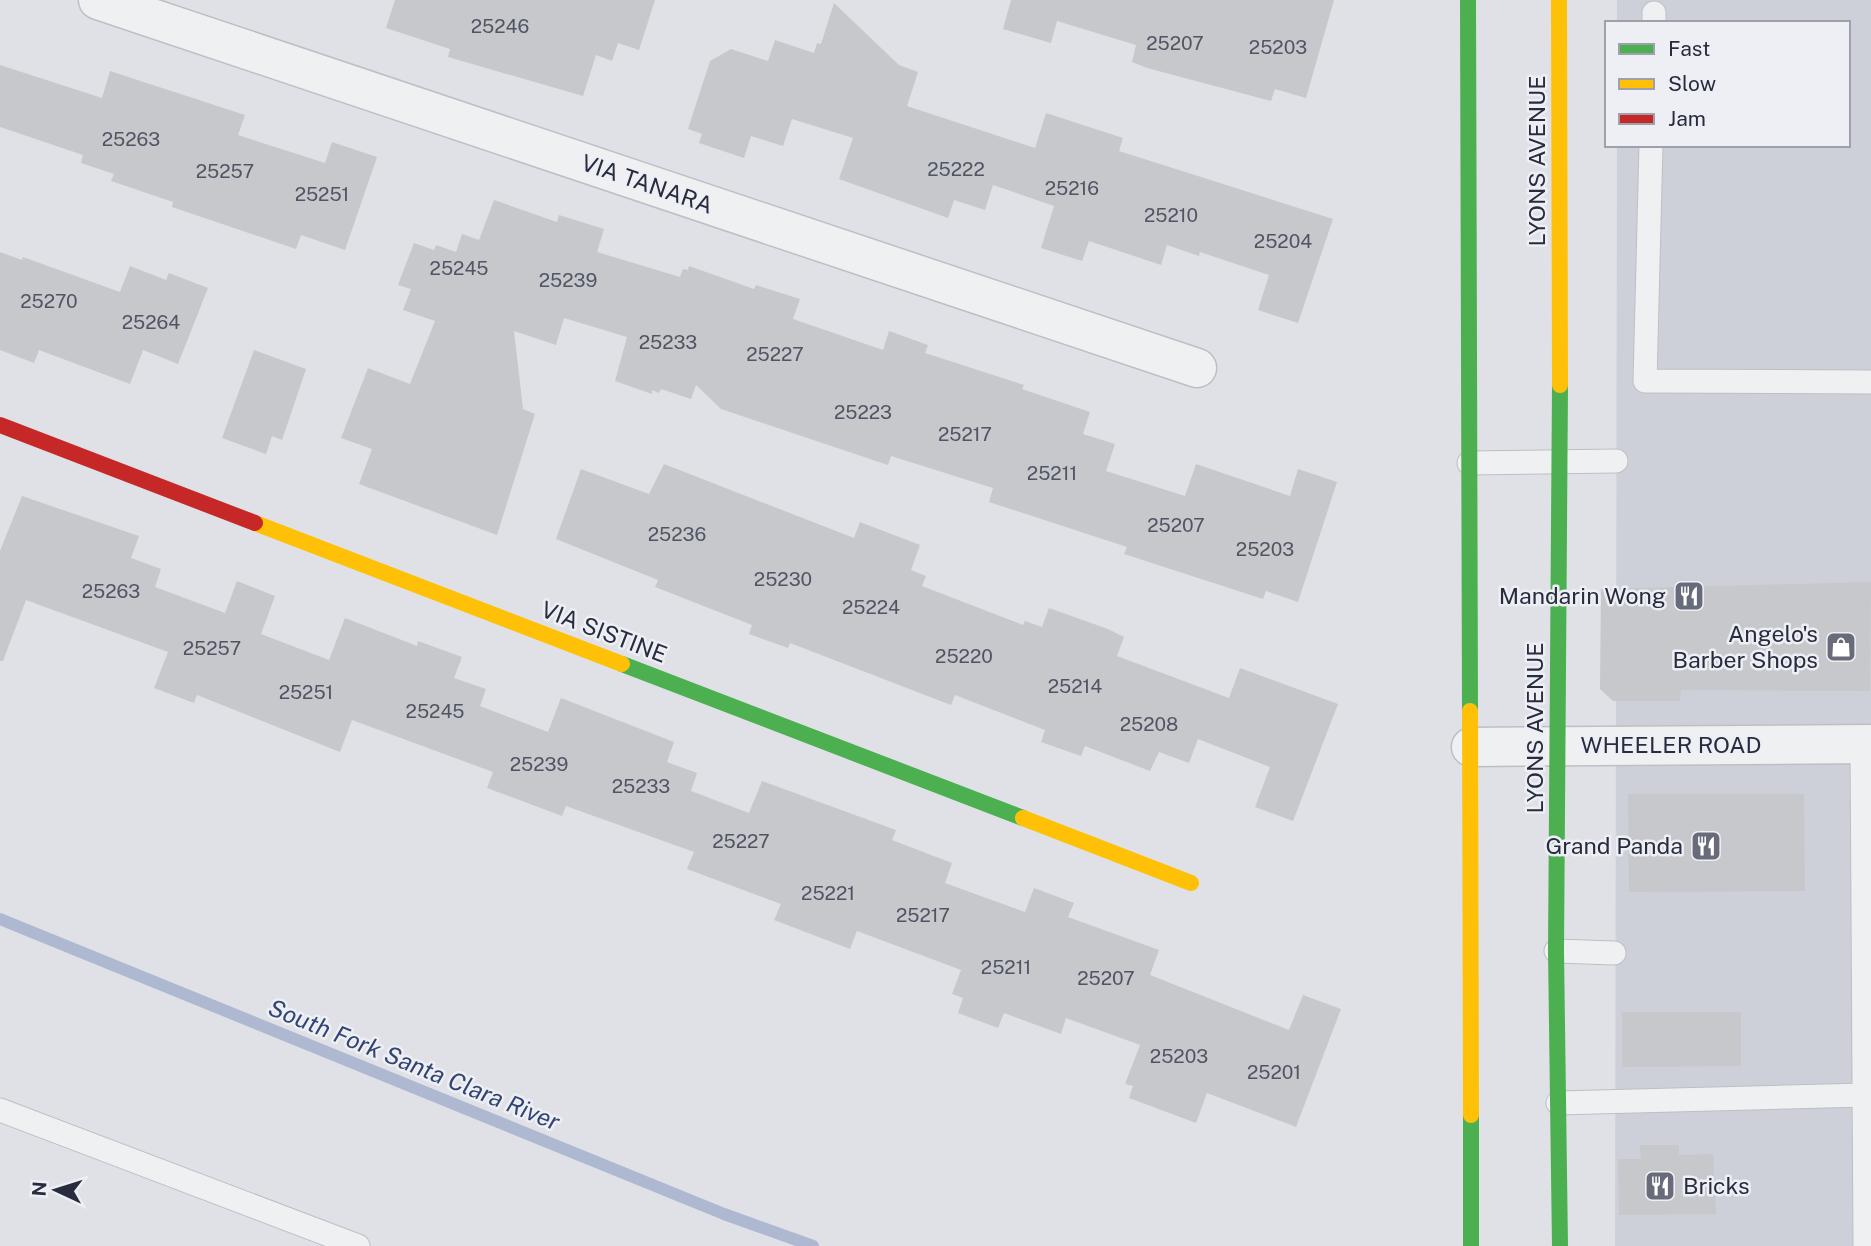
<svg xmlns="http://www.w3.org/2000/svg" width="1871" height="1246" viewBox="0 0 1871 1246" font-family="'Public Sans',sans-serif">
	<rect width="100%" height="100%" fill="#e0e1e6"/>
	<polygon fill="#ced0d9" points="1617,0 1871,0 1871,1246 1615,1246 1617,145 1848,145 1848,23 1617,23"/>
	<g fill="none" stroke-linecap="round" stroke-linejoin="round">
		<polyline stroke="#aeb9d1" stroke-width="12" points="0,919 724,1214 813,1246"/>
	</g>
	<g fill="#c6c8cc">
		<polygon points="395,0 655,0 639,50 618,43 612,61 596,55 583,96 448,57 450,49 386,28"/>
		<polygon points="1011,0 1334,0 1306,98 1275,89 1271,101 1147,68 1132,62 1136,45 1057,21 1051,43 1003,29"/>
		<polygon points="834,3 899,65 918,72 907,106 1035,148 1046,113 1123,138 1119,151 1333,219 1298,323 1258,310 1269,275 1200,252 1199,256 1167,245 1161,265 1089,241 1082,261 1041,248 1054,206 993,185 985,210 954,200 948,218 839,179 853,138 792,119 783,146 751,136 744,158 699,143 702,134 688,129 710,61 731,49 768,61 775,40 814,53 817,43 821,44"/>
		<polygon points="0,65 102,98 110,71 245,115 238,135 325,163 332,142 377,157 345,250 301,235 296,249 172,207 173,202 111,181 114,174 81,163 83,155 0,127"/>
		<polygon points="494,200 557,222 559,215 604,229 597,252 680,277 683,269 688,270 689,266 754,289 756,285 800,299 793,319 883,350 889,331 928,345 925,353 1024,385 1022,389 1090,412 1083,434 1115,444 1106,471 1185,496 1196,464 1290,496 1298,469 1337,482 1298,602 1266,591 1263,599 1124,554 1127,547 989,502 993,488 891,456 888,465 721,409 696,385 691,399 661,389 659,393 652,390 652,394 615,381 627,337 564,318 556,345 514,331 523,409 535,414 497,535 359,484 372,449 341,438 368,368 410,384 435,321 403,310 411,289 398,285 414,243 434,250 436,245 456,252 462,234 479,240"/>
		<polygon points="0,252 22,260 23,257 120,292 130,266 166,280 169,273 208,288 178,364 143,350 130,384 39,350 34,363 0,350"/>
		<polygon points="254,350 306,369 282,440 272,436 266,454 222,438"/>
		<polygon points="664,464 854,538 860,522 920,545 911,570 926,576 922,586 1023,625 1025,621 1042,627 1049,608 1108,629 1124,637 1117,656 1229,698 1240,668 1338,704 1293,821 1255,807 1270,767 1198,739 1189,763 1159,752 1150,771 1085,746 1081,756 1041,742 1045,730 955,695 951,705 790,643 788,648 749,634 752,625 655,587 658,580 556,539 581,469 649,494"/>
		<polygon points="22,496 139,536 131,558 161,569 155,587 225,613 237,581 275,596 261,634 329,660 345,618 417,646 418,641 462,657 454,678 486,689 480,706 548,732 561,698 674,742 667,762 697,773 691,791 749,813 762,781 896,830 892,840 952,863 945,883 1025,912 1034,888 1074,903 1068,917 1159,950 1150,975 1289,1030 1303,995 1341,1009 1296,1127 1207,1093 1196,1123 1129,1098 1133,1086 1125,1084 1140,1045 1066,1018 1061,1034 1004,1013 998,1028 958,1013 963,998 952,994 961,970 857,931 850,949 774,920 781,904 687,869 694,852 566,806 562,816 487,788 493,772 352,720 340,752 197,695 194,703 154,688 168,652 26,600 3,661 0,661 0,551"/>
		<polygon points="1871,582 1870,691 1681,690 1680,701 1613,701 1600,689 1601,589"/>
		<polygon points="1628,794 1804,794 1805,891 1629,892"/>
		<polygon points="1622,1012 1741,1012 1741,1066 1622,1067"/>
		<polygon points="1640,1145 1679,1145 1679,1155 1713,1154 1716,1214 1619,1215 1618,1159 1641,1159"/>
	</g>
	<g fill="none" stroke-linecap="round" stroke-linejoin="round">
		<g stroke="#bebfc4" stroke-width="25">
			<g id="lane">
				<polyline points="1654,23 1654,13"/>
				<polyline points="1651,145 1645,381 1871,382"/>
				<polyline points="1469,463 1616,461"/>
				<polyline points="1862,744 1865,1246"/>
				<polyline points="1556,951 1614,953"/>
				<polyline points="1558,1103 1864,1095"/>
				<polyline points="0,1110 358,1246"/>
			</g>
		</g>
		<g stroke="#bebfc4" stroke-width="41">
			<g id="street">
				<polyline points="98,0 1197,368"/>
				<polyline points="1471,747 1871,744"/>
			</g>
		</g>
		<use href="#lane" stroke="#eff0f2" stroke-width="23"/>
		<use href="#street" stroke="#eff0f2" stroke-width="38"/>
		<g stroke="#4caf50" stroke-width="16">
			<polyline points="1468,0 1470,711"/>
			<polyline points="1560,385 1556,951 1560,1246"/>
			<polyline points="622,664 1023,818"/>
			<polyline points="1471,1115 1471,1246"/>
		</g>
		<g stroke="#ffc107" stroke-width="16">
			<polyline points="1559,0 1560,385"/>
			<polyline points="255,523 622,664"/>
			<polyline points="1470,711 1471,1115"/>
			<polyline points="1023,818 1191,883"/>
		</g>
		<polyline stroke="#c62828" stroke-width="16" points="0,425 255,523"/>
	</g>
	<defs>
		<g id="restaurant-square" transform="scale(1.575)"><rect x="-9" y="-9" width="18" height="18" rx="4" fill="#686b79" stroke="#edeff5"/><path d="M-5-6h1v4h1v-4h1v4h1v-4h1v5L-1.5 .5V6h-2V.5L-5-1ZM5-6V6H3V1.5H1.5Q1.5-4 5-6Z" fill="#fff"/></g>
		<g id="shop-square" transform="scale(1.575)"><rect x="-9" y="-9" width="18" height="18" rx="4" fill="#686b79" stroke="#edeff5"/><path d="M-5-2.5h2.3a2.7 3.5 0 0 1 5.4 0H5L5.5 6h-11ZM-1.5-2.5h3a1.5 2.3 0 0 0-3 0Z" fill="#fff"/></g>
	</defs>
	<g fill-rule="evenodd">
		<use href="#restaurant-square" x="1689" y="596"/>
		<use href="#shop-square" x="1841" y="647"/>
		<use href="#restaurant-square" x="1706" y="846"/>
		<use href="#restaurant-square" x="1660" y="1186"/>
	</g>
	<g text-anchor="middle" stroke-width="5" stroke-linejoin="round" paint-order="stroke">
		<g font-size="19" fill="#505463">
			<text x="500" y="33">25246</text>
			<text x="1175" y="50">25207</text>
			<text x="1278" y="54">25203</text>
			<text x="131" y="146">25263</text>
			<text x="956" y="176">25222</text>
			<text x="225" y="178">25257</text>
			<text x="1072" y="195">25216</text>
			<text x="322" y="201">25251</text>
			<text x="1171" y="222">25210</text>
			<text x="1283" y="248">25204</text>
			<text x="459" y="275">25245</text>
			<text x="568" y="287">25239</text>
			<text x="49" y="308">25270</text>
			<text x="151" y="329">25264</text>
			<text x="668" y="349">25233</text>
			<text x="775" y="361">25227</text>
			<text x="863" y="419">25223</text>
			<text x="965" y="441">25217</text>
			<text x="1052" y="480">25211</text>
			<text x="1176" y="532">25207</text>
			<text x="677" y="541">25236</text>
			<text x="1265" y="556">25203</text>
			<text x="783" y="586">25230</text>
			<text x="111" y="598">25263</text>
			<text x="871" y="614">25224</text>
			<text x="212" y="655">25257</text>
			<text x="964" y="663">25220</text>
			<text x="1075" y="693">25214</text>
			<text x="306" y="699">25251</text>
			<text x="435" y="718">25245</text>
			<text x="1149" y="731">25208</text>
			<text x="539" y="771">25239</text>
			<text x="641" y="793">25233</text>
			<text x="741" y="848">25227</text>
			<text x="828" y="900">25221</text>
			<text x="923" y="922">25217</text>
			<text x="1006" y="974">25211</text>
			<text x="1106" y="985">25207</text>
			<text x="1179" y="1063">25203</text>
			<text x="1274" y="1079">25201</text>
		</g>
		<g font-size="23" fill="#272c3e" stroke="#edeff5">
			<text transform="translate(1537 161) rotate(-90)" y="8">LYONS AVENUE</text>
			<text transform="translate(647 184) rotate(19)" y="8">VIA TANARA</text>
			<text transform="translate(604 632) rotate(21)" y="8">VIA SISTINE</text>
			<text transform="translate(1535 728) rotate(-90)" y="8">LYONS AVENUE</text>
			<text x="1671" y="753">WHEELER ROAD</text>
		</g>
		<g font-size="23" fill="#272c3e" stroke="#edeff5" text-anchor="end">
			<text x="1666" y="604">Mandarin Wong</text>
			<text x="1818" y="642">Angelo's<tspan x="1818" dy="26">Barber Shops</tspan></text>
			<text x="1683" y="854">Grand Panda</text>
			<text x="1683" y="1194" text-anchor="start">Bricks</text>
		</g>
		<g font-size="24" font-style="italic" fill="#314472" stroke="#edeff5">
			<text transform="translate(414 1065) rotate(22)" y="8">South Fork Santa Clara River</text>
		</g>
	</g>
	<rect x="1605" y="21" width="245" height="126" fill="#edeff5" stroke="#9ea1ac" stroke-width="2"/>
	<rect x="1619" y="44" width="35" height="10" fill="#4caf50" stroke="#9ea1ac" stroke-width="2"/>
	<text x="1668" y="56" font-size="21" fill="#272c3e">Fast</text>
	<rect x="1619" y="79" width="35" height="10" fill="#ffc107" stroke="#9ea1ac" stroke-width="2"/>
	<text x="1668" y="91" font-size="21" fill="#272c3e">Slow</text>
	<rect x="1619" y="114" width="35" height="10" fill="#c62828" stroke="#9ea1ac" stroke-width="2"/>
	<text x="1668" y="126" font-size="21" fill="#272c3e">Jam</text>
	<g transform="translate(56 1190) rotate(274)" stroke="#edeff5" stroke-width="5" paint-order="stroke">
	<path d="M0-5L12 26L0 18L-12 26Z" fill="#272c3e"/>
	<text y="-10" font-size="19" font-weight="bold" text-anchor="middle" fill="#272c3e">N</text>
	</g>
</svg>
